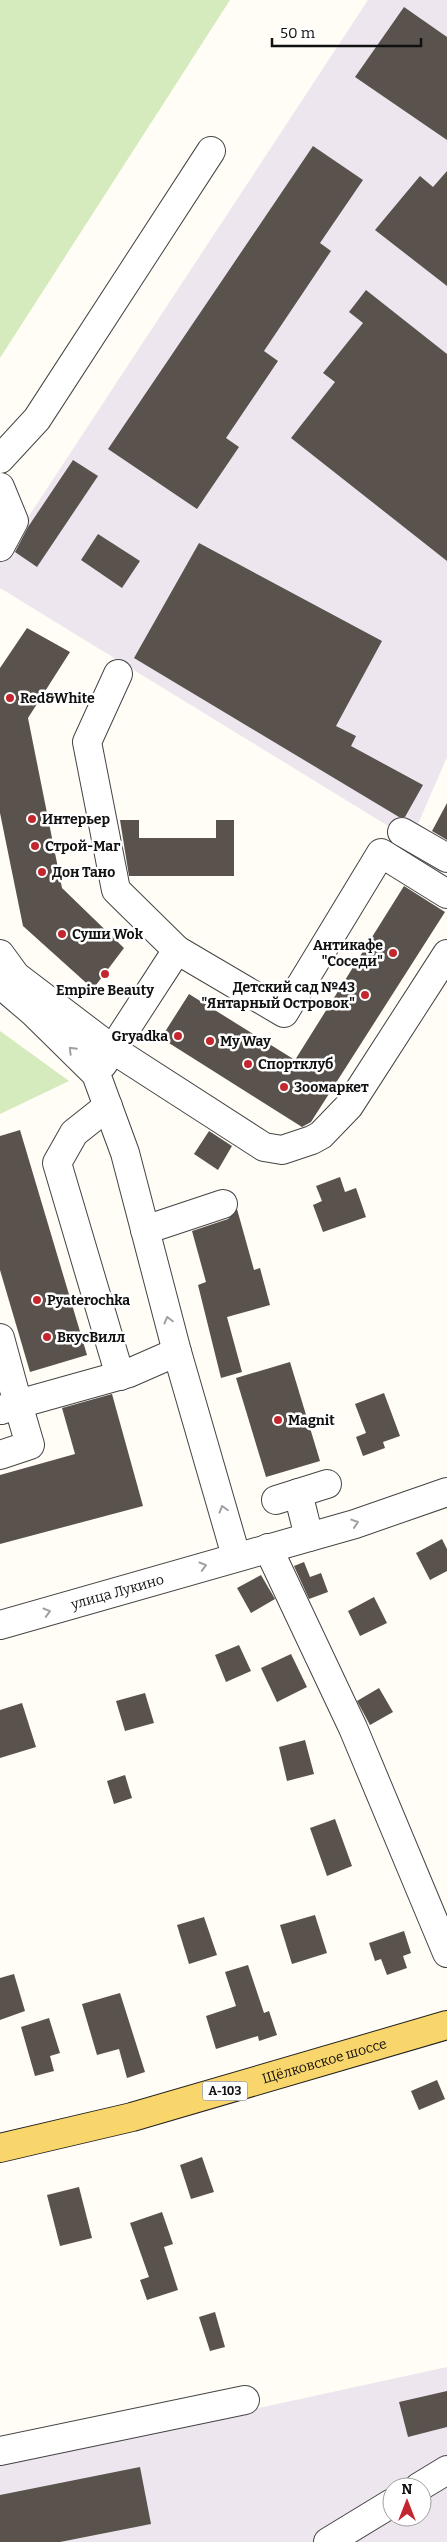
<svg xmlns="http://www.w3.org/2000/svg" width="447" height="2542" viewBox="0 0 447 2542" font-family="Bitter,serif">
	<rect width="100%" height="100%" fill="#fffdf5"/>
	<g fill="#eee6ef" fill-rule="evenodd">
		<polygon points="368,0 447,0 447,757 411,840 0,588 0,560"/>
		<path d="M447,2367V2542H0V2464ZM392,2487H422V2517H392Z"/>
	</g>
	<g fill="#d5ebbd">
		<polygon points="0,0 230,0 0,358"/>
		<polygon points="0,1031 69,1081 0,1114"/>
	</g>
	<g fill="#5a524d">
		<polygon points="404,7 447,37 447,140 355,77"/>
		<polygon points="313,146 363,180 320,243 331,251 264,351 278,361 226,438 239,447 197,509 108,449"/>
		<polygon points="447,171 447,286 375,230 420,176 433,187"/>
		<polygon points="366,290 447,354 447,561 291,438 335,382 323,373 363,323 349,312"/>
		<polygon points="73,460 98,476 37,567 15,552 28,527"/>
		<polygon points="98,534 140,561 122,588 81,560"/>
		<polygon points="199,543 382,641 336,726 356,736 351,746 423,785 405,817 399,817 134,658"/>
		<polygon points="27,628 70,652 28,718 62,888 124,948 93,989 23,926 0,813 0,668"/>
		<polygon points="447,803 447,840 432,831"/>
		<polygon points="120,820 139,820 139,838 216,838 216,820 234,820 234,876 129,876"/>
		<polygon points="404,886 445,912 311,1122 302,1127 161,1038 189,994 295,1060"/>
		<polygon points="20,1130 87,1355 30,1372 0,1270 0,1136"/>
		<polygon points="209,1131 232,1146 218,1170 194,1154"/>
		<polygon points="340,1177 345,1192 356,1188 366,1217 323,1232 313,1205 322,1201 316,1186"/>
		<polygon points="237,1209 254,1270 260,1268 270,1305 227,1317 242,1372 221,1378 198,1285 206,1282 192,1231 228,1219"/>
		<polygon points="290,1362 320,1461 266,1477 236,1378"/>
		<polygon points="384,1393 400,1436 383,1442 385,1448 363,1456 356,1437 366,1433 355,1404"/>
		<polygon points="112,1394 143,1506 0,1544 0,1475 75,1454 62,1408"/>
		<polygon points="442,1539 447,1549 447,1571 430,1580 416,1553"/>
		<polygon points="304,1562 310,1577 321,1573 328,1592 309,1599 294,1566"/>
		<polygon points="261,1575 275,1599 251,1613 237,1588"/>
		<polygon points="374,1597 387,1623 360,1636 348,1611"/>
		<polygon points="239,1645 251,1671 226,1682 215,1655"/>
		<polygon points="291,1654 307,1687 277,1702 261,1668"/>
		<polygon points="379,1688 393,1712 370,1725 357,1701"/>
		<polygon points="145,1693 154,1723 125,1731 116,1701"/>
		<polygon points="22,1703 36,1747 0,1758 0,1710"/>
		<polygon points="305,1740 314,1774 287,1781 279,1747"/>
		<polygon points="125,1775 132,1798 114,1804 107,1781"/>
		<polygon points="335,1819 352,1866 327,1876 310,1828"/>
		<polygon points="315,1915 327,1953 292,1964 280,1925"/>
		<polygon points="204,1917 217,1955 189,1964 177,1925"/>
		<polygon points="404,1931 411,1953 403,1956 407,1968 387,1975 381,1959 375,1961 369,1943"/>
		<polygon points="248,1965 264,2013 269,2011 277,2035 259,2041 258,2036 216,2049 206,2016 236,2006 225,1972"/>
		<polygon points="14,1974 25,2011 0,2020 0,1978"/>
		<polygon points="120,1993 145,2072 127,2078 119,2049 97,2055 82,2004"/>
		<polygon points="49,2018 60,2053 50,2056 54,2071 35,2076 21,2027"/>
		<polygon points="437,2080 445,2099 419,2110 411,2091"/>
		<polygon points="202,2157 214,2192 191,2199 180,2165"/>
		<polygon points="79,2187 92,2238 60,2246 47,2195"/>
		<polygon points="162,2212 173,2244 164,2247 178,2290 147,2300 140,2280 149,2277 130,2223"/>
		<polygon points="215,2312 225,2347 210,2351 199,2317"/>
		<polygon points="447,2391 447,2427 408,2437 399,2402"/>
		<polygon points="140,2467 151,2524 60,2542 0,2542 0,2495"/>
	</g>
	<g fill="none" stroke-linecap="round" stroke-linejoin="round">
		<g stroke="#444" stroke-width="30">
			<g id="minor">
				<polyline points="0,459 37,419 211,151"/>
				<polyline points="0,487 14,521 0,547"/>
				<polyline points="118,674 87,742 116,890 177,950 284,1013 381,853 447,894"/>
				<polyline points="402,832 447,858"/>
				<polyline points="0,954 16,976 112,1049 264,1147 282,1150 312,1140 321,1135 349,1106 447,954"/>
				<polyline points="0,984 33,1012 96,1074 125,1153 177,1352 236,1556"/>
				<polyline points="103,1064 177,950"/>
				<polyline points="108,1106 74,1133 57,1163 120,1376"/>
				<polyline points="145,1230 223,1204"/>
				<polyline points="0,1338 18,1404 1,1410"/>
				<polyline points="0,1455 30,1445 18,1404 129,1373 177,1352"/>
				<polyline points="298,1493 309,1537"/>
				<polyline points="276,1500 327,1484"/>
				<polyline points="268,1548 353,1728 447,1953"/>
				<path id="s1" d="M0,1625L355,1524L447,1492"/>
				<polyline points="0,2451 245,2400"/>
				<polyline points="419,2487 447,2470"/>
				<polyline points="328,2542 392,2503"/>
			</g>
		</g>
		<g stroke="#222" stroke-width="30">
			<g id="major">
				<path id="s2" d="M0,2148L132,2117L447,2025"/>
			</g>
		</g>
		<use href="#minor" stroke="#fff" stroke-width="28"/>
		<use href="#major" stroke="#f9d66b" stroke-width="28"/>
	</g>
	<defs><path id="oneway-chevron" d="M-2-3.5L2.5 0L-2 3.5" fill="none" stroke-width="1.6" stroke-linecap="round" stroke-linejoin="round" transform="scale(1.25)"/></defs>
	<g stroke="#a0a0a0">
		<use href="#oneway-chevron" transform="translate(72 1050) rotate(-135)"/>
		<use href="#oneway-chevron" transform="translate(168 1320) rotate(-105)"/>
		<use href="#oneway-chevron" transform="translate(223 1509) rotate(-106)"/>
		<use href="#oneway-chevron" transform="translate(355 1523) rotate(-18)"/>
		<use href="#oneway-chevron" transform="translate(203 1566) rotate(-16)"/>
		<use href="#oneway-chevron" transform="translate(47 1612) rotate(-16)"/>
	</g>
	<g fill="#c4262e" stroke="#fff" stroke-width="2">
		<circle cx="10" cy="698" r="5"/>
		<circle cx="32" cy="819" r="5"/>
		<circle cx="35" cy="846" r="5"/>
		<circle cx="42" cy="872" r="5"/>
		<circle cx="62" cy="934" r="5"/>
		<circle cx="393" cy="953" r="5"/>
		<circle cx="105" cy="974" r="5"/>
		<circle cx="365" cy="995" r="5"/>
		<circle cx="178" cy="1036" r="5"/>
		<circle cx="210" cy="1041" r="5"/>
		<circle cx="248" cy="1064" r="5"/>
		<circle cx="284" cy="1087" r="5"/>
		<circle cx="37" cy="1300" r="5"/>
		<circle cx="47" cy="1337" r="5"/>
		<circle cx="278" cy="1420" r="5"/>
	</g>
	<g text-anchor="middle" stroke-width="5" stroke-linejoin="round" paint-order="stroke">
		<rect fill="#fff" stroke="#585858" stroke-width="1" x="202.5" y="2081.5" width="45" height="19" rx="4"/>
		<g font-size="12" font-weight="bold" fill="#111">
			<text x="225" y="2095">А-103</text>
		</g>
		<g font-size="14" font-weight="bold" fill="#111" stroke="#fff" text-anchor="start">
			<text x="20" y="703">Red&amp;White</text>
			<text x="42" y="824">Интерьер</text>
			<text x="45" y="851">Строй-Маг</text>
			<text x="52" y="877">Дон Тано</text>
			<text x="72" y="939">Суши Wok</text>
			<text x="383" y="950" text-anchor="end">Антикафе<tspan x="383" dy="16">"Соседи"</tspan></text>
			<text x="355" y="992" text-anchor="end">Детский сад №43<tspan x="355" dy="16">"Янтарный Островок"</tspan></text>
			<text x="105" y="995" text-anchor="middle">Empire Beauty</text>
			<text x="168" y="1041" text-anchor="end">Gryadka</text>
			<text x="220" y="1046">My Way</text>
			<text x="258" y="1069">Спортклуб</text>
			<text x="294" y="1092">Зоомаркет</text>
			<text x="47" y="1305">Pyaterochka</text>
			<text x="57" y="1342">ВкусВилл</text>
			<text x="288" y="1425">Magnit</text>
		</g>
		<g font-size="14" fill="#111" stroke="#fff">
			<text dy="5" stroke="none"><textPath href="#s1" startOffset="122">улица Лукино</textPath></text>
			<text dy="5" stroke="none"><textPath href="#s2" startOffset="336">Щёлковское шоссе</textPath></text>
		</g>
	</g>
	<g transform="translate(407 2502)"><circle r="24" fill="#ffffff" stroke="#a0a0a0"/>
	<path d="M0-4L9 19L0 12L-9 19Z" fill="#c4262e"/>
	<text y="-8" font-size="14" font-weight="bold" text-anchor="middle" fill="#111111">N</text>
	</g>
	<path d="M272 38v8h149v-8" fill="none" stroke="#111111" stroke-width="2.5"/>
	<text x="280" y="38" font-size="15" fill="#111111" stroke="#ffffff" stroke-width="4" paint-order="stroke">50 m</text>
</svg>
